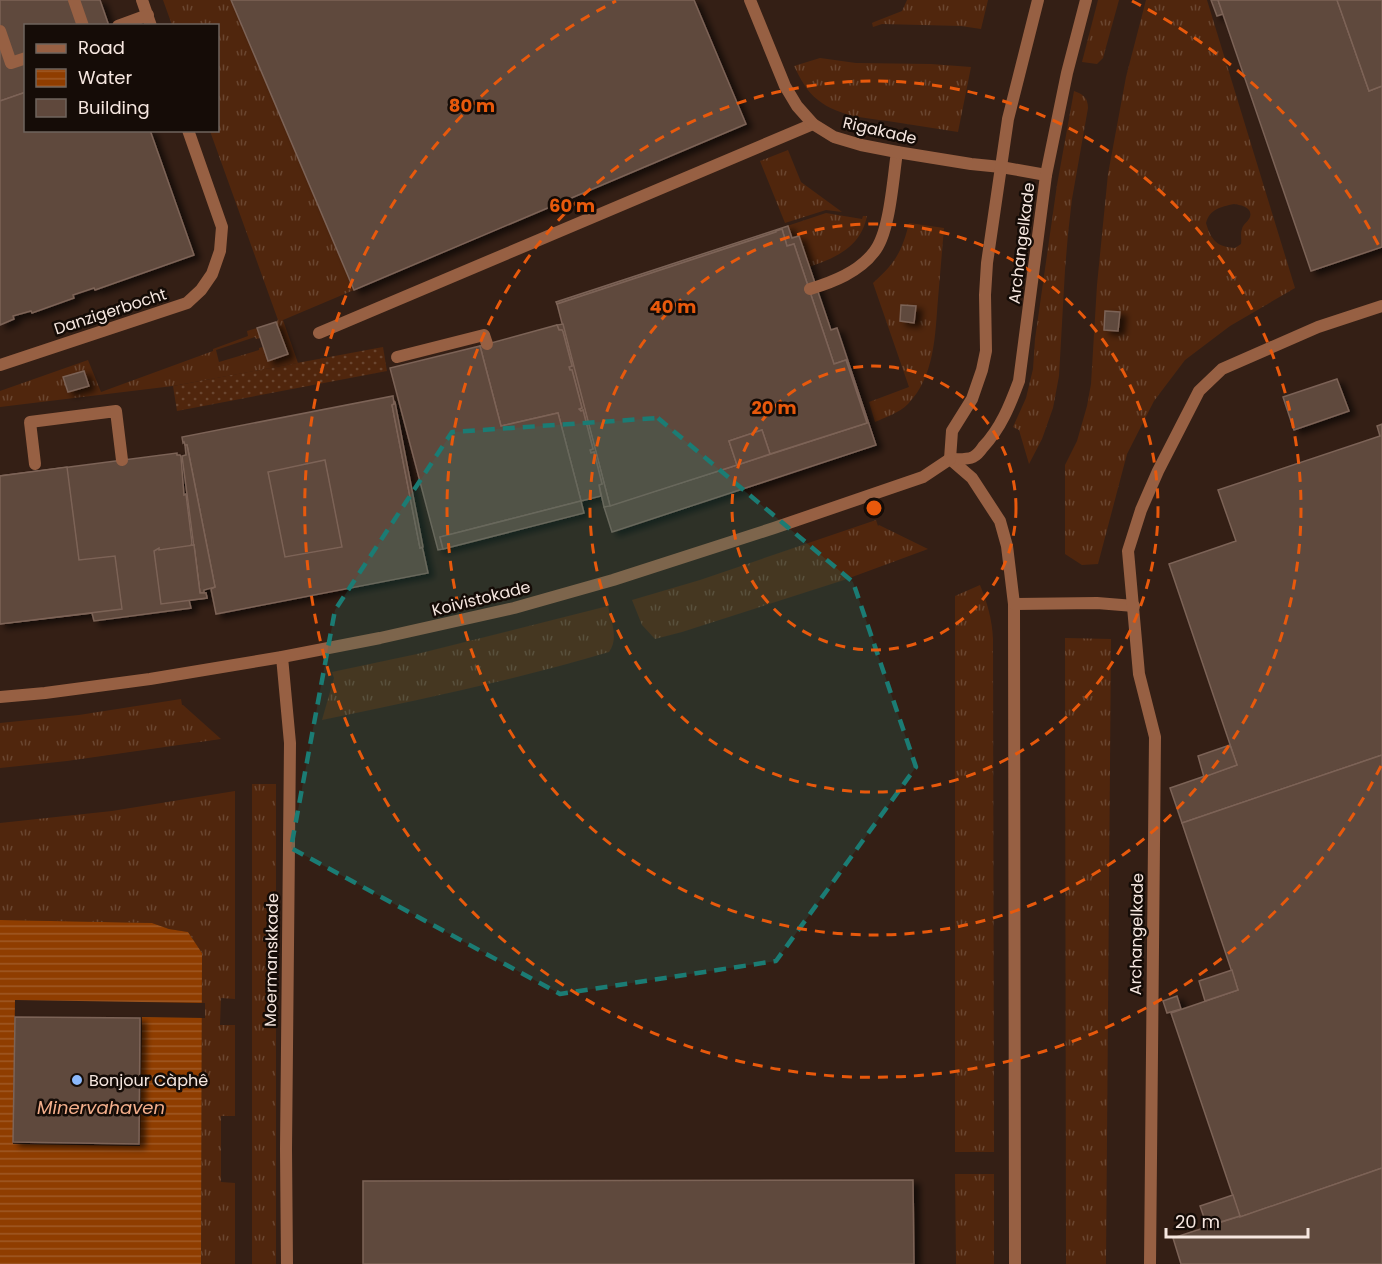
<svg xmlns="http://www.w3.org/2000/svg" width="1382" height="1264" viewBox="0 0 1382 1264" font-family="Poppins,sans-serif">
	<defs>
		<pattern id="grass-tufts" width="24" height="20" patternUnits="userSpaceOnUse" patternTransform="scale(1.5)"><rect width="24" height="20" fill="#50260d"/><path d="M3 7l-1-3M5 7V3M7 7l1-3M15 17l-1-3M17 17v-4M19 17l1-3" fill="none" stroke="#6a4630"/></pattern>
		<pattern id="garden-dots" width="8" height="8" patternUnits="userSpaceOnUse" patternTransform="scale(1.5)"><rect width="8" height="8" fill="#50260d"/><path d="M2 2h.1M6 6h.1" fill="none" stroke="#6a4630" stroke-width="1.8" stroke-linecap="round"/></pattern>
		<pattern id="water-rules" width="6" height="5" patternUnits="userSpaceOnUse" patternTransform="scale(1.5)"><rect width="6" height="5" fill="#8f3d00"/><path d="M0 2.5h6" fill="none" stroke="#9f5925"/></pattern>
		<filter id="shadow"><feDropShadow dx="6" dy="4" stdDeviation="3" flood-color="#0009"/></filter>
	</defs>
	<rect width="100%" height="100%" fill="#341f15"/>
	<g fill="url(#grass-tufts)" fill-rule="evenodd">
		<polygon points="163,0 231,0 354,290 283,320 298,363 173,386 0,407 0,391 88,360 101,392 213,351 213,349 248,336 247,331 257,328 260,338 256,339 255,337 216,350 219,362 259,350 259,348 263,347 269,361 288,354 276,322 278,320 210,131 218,130 218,26 172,25"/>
		<polygon points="907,0 988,0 981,29 961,26 882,24 873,27 872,23 874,22 902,11"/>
		<polygon points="1098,0 1119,0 1103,58 1097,64 1082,62"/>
		<path d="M1146,0H1207L1295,288L1230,326L1185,360L1154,401L1127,454L1098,564L1082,565L1065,554V465L1077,441L1087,406L1091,384L1097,285L1108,174L1126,77ZM1234,204C1240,205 1253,207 1250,217C1248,222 1243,224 1242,229C1240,234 1242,239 1241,244L1235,248C1217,247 1211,240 1206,223C1210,209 1220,207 1234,204Z"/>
		<path d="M820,58L856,63L931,64L971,67L958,132C937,129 915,125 894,122C868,118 839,117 818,100C807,92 800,78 794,66Z"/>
		<path d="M1074,91C1083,94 1088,98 1088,108L1072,199L1068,234L1065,270L1059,376L1053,408L1042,439L1029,464L1019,430L1013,427L1026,398L1033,369L1035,339L1057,185Z"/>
		<polygon points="788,150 801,182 842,212 826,210 785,223 760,161"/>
		<path d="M826,213L862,219L863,216H867C860,250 832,259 803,269L784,227Z"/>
		<path d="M909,223L944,228C942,252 940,275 938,299C935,335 935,376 908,404C899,413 886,417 875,422L869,402L909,387L873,283C895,263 902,252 909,223Z"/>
		<polygon points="876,520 878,526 879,525 928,549 844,580 682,632 655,639 642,625 632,600 700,580"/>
		<path d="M980,585C987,602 992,619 993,639L994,1152H955V596Z"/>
		<path d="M608,606C611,621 619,639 609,652C515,680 418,700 322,720L334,678L332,672L417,654Z"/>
		<polygon points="1065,638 1111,639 1106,1264 1066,1264"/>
		<polygon points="181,699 182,705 183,705 221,739 67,761 0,768 0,723 79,715"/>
		<rect x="252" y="784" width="24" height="480"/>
		<polygon points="235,791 235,999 221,998 220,1025 235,1025 235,1116 221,1116 221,1182 235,1183 235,1264 201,1264 202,953 188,932 169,929 152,923 0,920 0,823 112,811"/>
		<polygon points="955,1174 994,1174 994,1264 956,1264"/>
	</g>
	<polygon fill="url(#garden-dots)" points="383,347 387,371 177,411 173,386"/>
	<polygon fill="url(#water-rules)" points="0,920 152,923 169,929 188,932 202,953 201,1264 0,1264"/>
	<polygon fill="#341f15" points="15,1000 205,1003 205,1018 142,1017 140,1146 13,1144"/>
	<g fill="#5f483c" stroke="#7c6357" stroke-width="1.5" filter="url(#shadow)">
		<polygon points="0,0 100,0 109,26 26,26 26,92 0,101"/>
		<polygon points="231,0 694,0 746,124 354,290"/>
		<polygon points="1211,0 1218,0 1223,14 1217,16"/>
		<polygon points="1218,0 1337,0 1369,91 1382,86 1382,247 1311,271"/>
		<polygon points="1337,0 1382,0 1382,86 1369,91"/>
		<polygon points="26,92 26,130 150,130 194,255 95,290 94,288 73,295 74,298 32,313 31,311 13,316 14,319 0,325 0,101"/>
		<polygon points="788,226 792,238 799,236 831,330 837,328 876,445 612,532 604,507 725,469 867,423 846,360 834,364 794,244 787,246 782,229 776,231 776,232 557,304 556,302"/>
		<polygon points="782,229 787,246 794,244 834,364 846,360 867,423 770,454 762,430 729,441 737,465 610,506 557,304 776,232 776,231"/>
		<polygon points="901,305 916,306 914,323 900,321"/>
		<polygon points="1105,311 1120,312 1118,331 1104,330"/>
		<polygon points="276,322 288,354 268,361 257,328"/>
		<polygon points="563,324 610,506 604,507 599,485 602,484 594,452 591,453 590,450 593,449 583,410 581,411 579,409 582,408 572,370 570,370 569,367 572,366 563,332 562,330 559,330 557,325"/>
		<polygon points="557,325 559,330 562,330 563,332 572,366 569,367 570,370 572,370 582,408 579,409 581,411 583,410 593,449 590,450 591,453 594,452 602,484 599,485 601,496 581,501 558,413 501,426 480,346"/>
		<polygon points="480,346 501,426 558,413 581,501 440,537 443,549 438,550 390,368"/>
		<polygon points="84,371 89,386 68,392 63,377"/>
		<polygon points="1337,379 1349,411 1294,430 1283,397"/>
		<polygon points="393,396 394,404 392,405 420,548 422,547 423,550 428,573 216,614 211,589 215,587 187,445 185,445 184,442 183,443 182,437"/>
		<polygon points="394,401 395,402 423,547 420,548 392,405 394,404"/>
		<polygon points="1382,424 1382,755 1182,823 1170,788 1237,765 1169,564 1236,541 1218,490 1380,436 1377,426"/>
		<polygon points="762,430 770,454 737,465 729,441"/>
		<polygon points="185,445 187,445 215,587 204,590 204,593 200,593 182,456 186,455"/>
		<polygon points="177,453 177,455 180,455 181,457 184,495 186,494 192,543 191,545 194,545 200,593 206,593 207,598 189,600 191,608 94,621 92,613 0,624 0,476"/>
		<polygon points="325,460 342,547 285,557 268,472"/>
		<polygon points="67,467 79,560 115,556 122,609 0,624 0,476"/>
		<polygon points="581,501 584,513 443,549 440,537"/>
		<polygon points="194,545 200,593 206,593 207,598 161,604 154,551 159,548 159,550"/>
		<polygon points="1230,745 1237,765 1204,777 1198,756"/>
		<polygon points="1382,755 1382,1168 1240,1217 1171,1013 1238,990 1182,823"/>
		<polygon points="1232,970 1238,990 1205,1001 1199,981"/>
		<polygon points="1177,996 1181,1009 1167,1013 1163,1001"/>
		<polygon points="15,1017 140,1018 139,1144 13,1142"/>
		<polygon points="1382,1168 1382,1264 1181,1264 1173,1238 1240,1216 1240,1217"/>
		<polygon points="913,1180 914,1264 363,1264 363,1181"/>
		<polygon points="1233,1195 1240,1216 1207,1226 1200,1206"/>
	</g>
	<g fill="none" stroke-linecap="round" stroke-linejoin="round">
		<g stroke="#976043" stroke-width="12">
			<polyline points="74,0 83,26"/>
			<polyline points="142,0 151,26"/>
			<polyline points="118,26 148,15"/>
			<polyline points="0,31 11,63 26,58"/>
			<path d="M810,289C833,282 859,272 874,252C890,233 893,178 897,152"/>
			<polyline points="319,333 813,124"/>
			<polyline points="397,357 484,335 487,344"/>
			<polyline points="0,365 187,303 201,290 212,274 220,251 222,227 188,130"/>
			<polyline points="35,464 30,422 116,411 122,460"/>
		</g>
		<g stroke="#976043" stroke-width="12">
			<polyline points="750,0 785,86 797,106 813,124 834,137 861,145 897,152 971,164 1001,167 1046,175"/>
			<polyline points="950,459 972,478 1000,521 1007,546 1014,604 1015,1264"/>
			<path d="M950,459C956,459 967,460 973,457C977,455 981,450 983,447C1001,428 1010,405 1019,381L1046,175L1067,73L1086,0"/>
			<polyline points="950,459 952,431 972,399 982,370 986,351 985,295 987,263 1008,119 1038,0"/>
			<polyline points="1014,604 1097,603 1134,606"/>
			<polyline points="282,657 290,743 286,1149 287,1264"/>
			<polyline points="0,697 45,693 150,679 282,657 380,638 514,608 613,580 774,528 923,477 950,459"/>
			<polyline points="1150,1264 1155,737 1139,674 1128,551 1141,510 1158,471 1199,391 1222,369 1318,327 1382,306"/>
		</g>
	</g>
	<path fill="#1b7c74" fill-opacity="0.2" stroke="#1b7c74" stroke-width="4.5" stroke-dasharray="12 8" stroke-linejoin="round" d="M658,418L853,582L916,767L776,961L560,994L291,848L335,610L452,432Z"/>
	<g fill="none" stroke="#e8590c" stroke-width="3" stroke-dasharray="10 8">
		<circle cx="874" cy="508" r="142"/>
		<circle cx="874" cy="508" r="284"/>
		<circle cx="874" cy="508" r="427"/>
		<path d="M1381 766A569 569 0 1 1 616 1M1132 1A569 569 0 0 1 1381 250"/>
	</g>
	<circle fill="#8cb9fc" stroke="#150c07" stroke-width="2" cx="77" cy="1080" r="6"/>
	<g text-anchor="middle" stroke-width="5" stroke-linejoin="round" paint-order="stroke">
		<g font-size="16" fill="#f6e7e0" stroke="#150c07">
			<text transform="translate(880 130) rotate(13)" y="6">Rigakade</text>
			<text transform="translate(1021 243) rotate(-83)" y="6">Archangelkade</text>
			<text transform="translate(110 311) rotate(-18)" y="6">Danzigerbocht</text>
			<text transform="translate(481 598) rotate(-14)" y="6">Koivistokade</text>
			<text transform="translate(1136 934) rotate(-89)" y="6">Archangelkade</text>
			<text transform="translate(271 960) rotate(-89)" y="6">Moermanskkade</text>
		</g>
		<g font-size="16" fill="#f6e7e0" stroke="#150c07" text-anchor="start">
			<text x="89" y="1086">Bonjour Càphê</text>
		</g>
		<g font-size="18" font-style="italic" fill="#f4af8c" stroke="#150c07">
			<text x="101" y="1114">Minervahaven</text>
		</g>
	</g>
	<circle cx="874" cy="508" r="9" fill="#e8590c" stroke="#150c07" stroke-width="3"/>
	<g font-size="18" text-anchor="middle" font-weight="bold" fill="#e8590c" stroke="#150c07" stroke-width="5" stroke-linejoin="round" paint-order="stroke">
		<text x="472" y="112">80 m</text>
		<text x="572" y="212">60 m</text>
		<text x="673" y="313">40 m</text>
		<text x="774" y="414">20 m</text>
	</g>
	<rect x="24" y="24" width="195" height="108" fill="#150c07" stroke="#6f645e" stroke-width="1.5"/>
	<rect x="36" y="44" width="30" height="9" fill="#976043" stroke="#6f645e" stroke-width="1.5"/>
	<text x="78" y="54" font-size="18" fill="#f6e7e0">Road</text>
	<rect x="36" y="69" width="30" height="18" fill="url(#water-rules)" stroke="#6f645e" stroke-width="1.5"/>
	<text x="78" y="84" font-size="18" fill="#f6e7e0">Water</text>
	<rect x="36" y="99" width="30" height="18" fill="#5f483c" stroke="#6f645e" stroke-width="1.5"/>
	<text x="78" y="114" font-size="18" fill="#f6e7e0">Building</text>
	<path d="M1166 1228v9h142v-9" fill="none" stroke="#f6e7e0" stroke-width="3"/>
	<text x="1175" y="1228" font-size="18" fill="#f6e7e0" stroke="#150c07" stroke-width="4.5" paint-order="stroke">20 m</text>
</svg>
